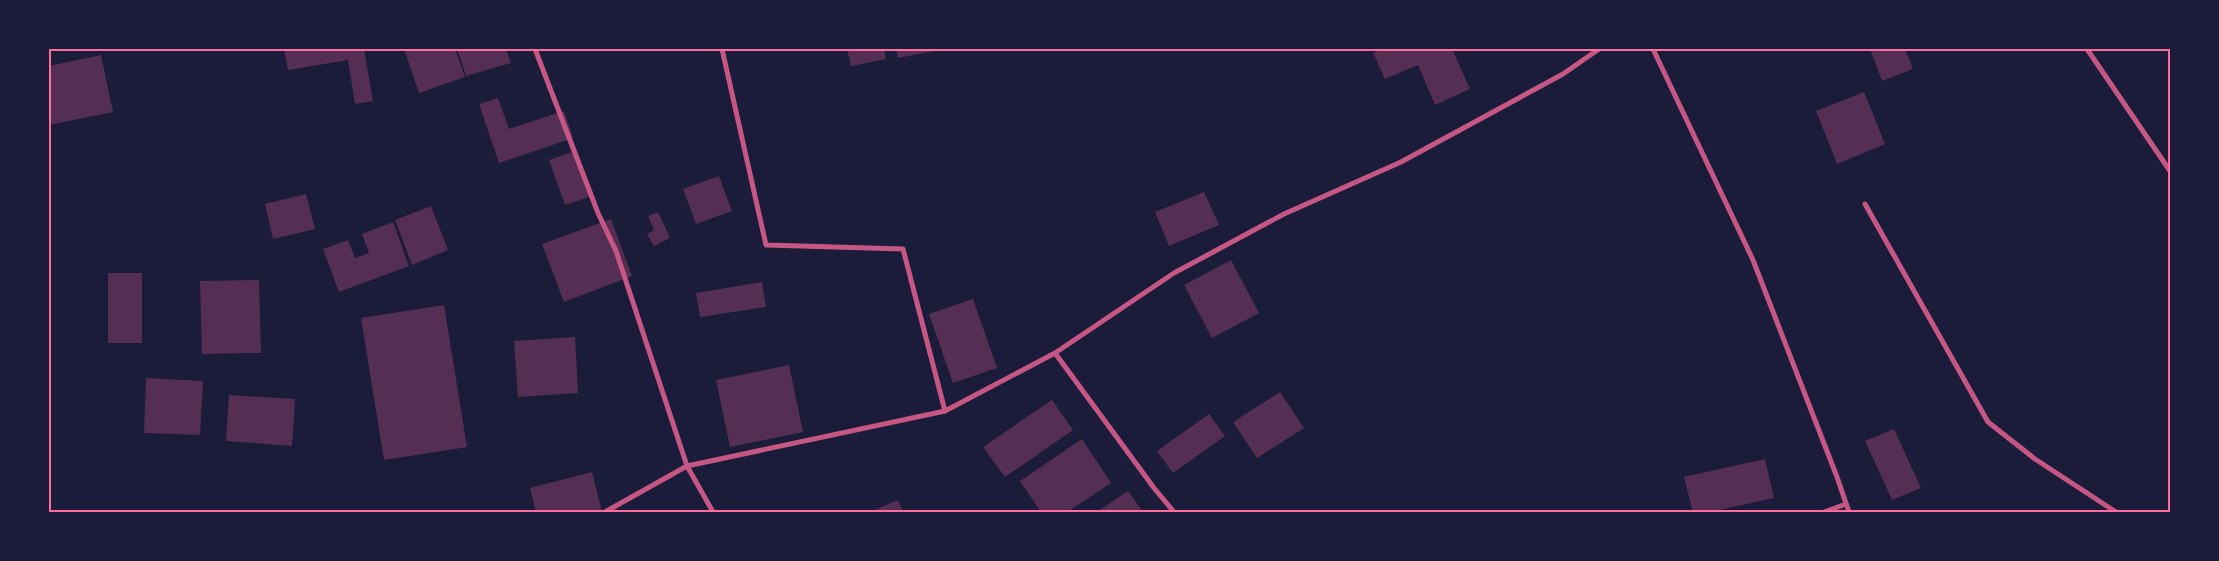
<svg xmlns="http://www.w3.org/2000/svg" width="2219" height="561" viewBox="0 0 2219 561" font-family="Montserrat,sans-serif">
	<rect width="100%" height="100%" fill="#1b1b3a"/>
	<g fill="#542f53">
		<polygon points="284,49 364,49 373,101 355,104 348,60 288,70"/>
		<polygon points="404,49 455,49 465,77 419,93"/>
		<polygon points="457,49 506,49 511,63 466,76"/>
		<polygon points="847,49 884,49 886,59 851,66"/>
		<polygon points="896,49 940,49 940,50 898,58"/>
		<polygon points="1383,49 1452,49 1470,89 1435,105 1418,65 1385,79 1373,53"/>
		<polygon points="1870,49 1905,49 1913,69 1882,81"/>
		<polygon points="101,55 113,112 49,125 49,66"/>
		<polygon points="1864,92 1885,144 1837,164 1816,111"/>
		<polygon points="498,98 509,129 564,111 573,138 499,163 479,104"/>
		<polygon points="576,151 592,196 565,205 549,160"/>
		<polygon points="719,176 732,211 696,224 683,189"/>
		<polygon points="1204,192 1219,225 1169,246 1155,212"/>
		<polygon points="306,194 315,229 273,239 265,204"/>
		<polygon points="431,206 448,250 412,265 395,220"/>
		<polygon points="658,212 670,238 654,246 647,234 654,230 648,216"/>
		<polygon points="611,219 632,276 564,302 542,244"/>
		<polygon points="393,222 409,266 339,292 323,249 348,240 355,258 369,253 362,234"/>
		<polygon points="1231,260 1259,313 1212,338 1184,285"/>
		<rect x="108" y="273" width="34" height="70"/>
		<polygon points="259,280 261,353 202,354 200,281"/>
		<polygon points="762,282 766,307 700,317 696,293"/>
		<polygon points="973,299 997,368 953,383 929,314"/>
		<polygon points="444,305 467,447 384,460 361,318"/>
		<polygon points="575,337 578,393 518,397 514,341"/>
		<polygon points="789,365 803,432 730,447 716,380"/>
		<polygon points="146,378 203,381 200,435 144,433"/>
		<polygon points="1280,392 1304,428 1257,458 1233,422"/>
		<polygon points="229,395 295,399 292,446 226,441"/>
		<polygon points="1052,400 1073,430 1005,477 983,447"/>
		<polygon points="1209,414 1225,436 1173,473 1157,451"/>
		<polygon points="1894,429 1921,488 1892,500 1865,441"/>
		<polygon points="1082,439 1111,483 1067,512 1041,512 1020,481"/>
		<polygon points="1765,459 1774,498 1710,512 1693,512 1684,477"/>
		<polygon points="592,472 602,512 536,512 530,488"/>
		<polygon points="1128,491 1143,512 1097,512"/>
		<polygon points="898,500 903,512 870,512"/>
	</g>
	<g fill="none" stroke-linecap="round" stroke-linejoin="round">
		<g stroke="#c65784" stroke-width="5">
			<polyline points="535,49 598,213 616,251 687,466 713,512"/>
			<polyline points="722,49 766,245 903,249 945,411"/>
			<polyline points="1653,49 1753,260 1837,477 1849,512"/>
			<polyline points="2087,49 2170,171"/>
			<polyline points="1865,204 1988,422 2035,459 2116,512"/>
			<polyline points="1055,353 1154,488 1174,512"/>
			<polyline points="605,512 687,466 945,411 1055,353 1174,273 1284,214 1401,162 1563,74 1599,49"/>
			<polyline points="1824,512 1846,504"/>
		</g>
	</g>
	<rect width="2219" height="561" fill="none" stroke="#1b1b3a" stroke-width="100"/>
	<rect x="50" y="50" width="2119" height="461" fill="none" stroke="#ff6b9d" stroke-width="2"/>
</svg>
